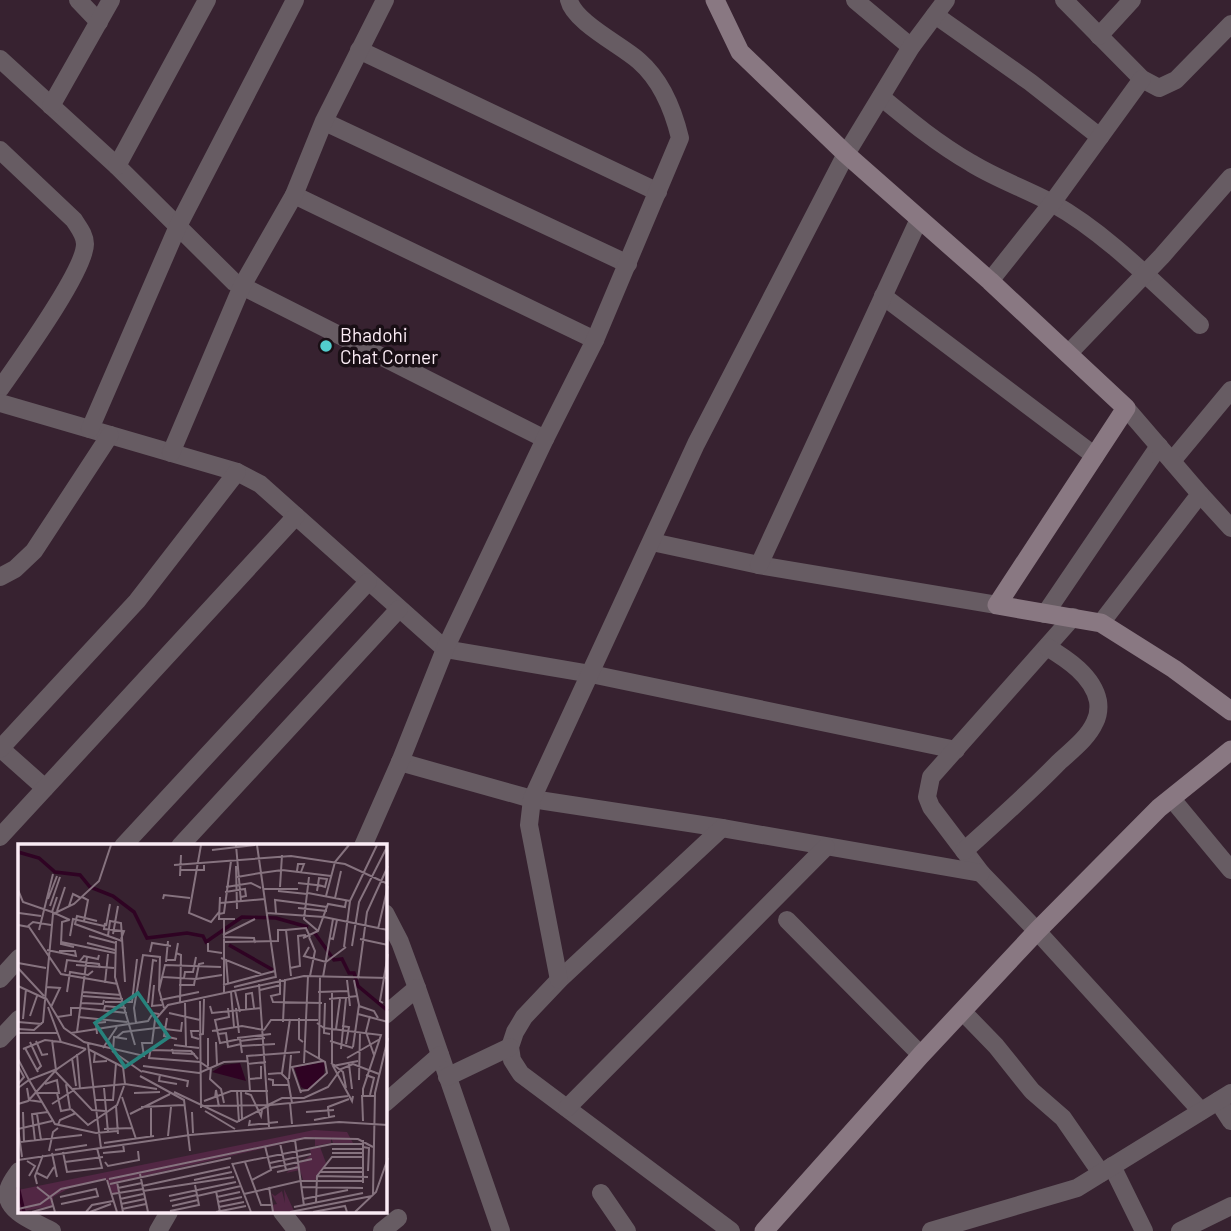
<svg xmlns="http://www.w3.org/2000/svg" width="1231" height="1231" viewBox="0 0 1231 1231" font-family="Barlow,sans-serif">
	<rect width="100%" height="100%" fill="#372230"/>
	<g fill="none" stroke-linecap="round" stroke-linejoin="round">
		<g stroke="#675c63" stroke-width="18">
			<polyline points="78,0 99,22"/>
			<polyline points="855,0 911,47"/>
			<polyline points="1064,0 1142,79 1159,88 1176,80 1231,24"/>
			<polyline points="935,15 1030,82 1100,137"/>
			<polyline points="1099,36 1132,0"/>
			<polyline points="359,50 658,192"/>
			<polyline points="0,59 117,166 234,282 545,439"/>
			<path d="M881,97C910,121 938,144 971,163C997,179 1026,189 1052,203C1106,233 1155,284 1200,325"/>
			<polyline points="51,106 111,0"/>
			<polyline points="325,122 628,264"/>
			<path d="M0,150L74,220C79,228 85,235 85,244C85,271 18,363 0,389"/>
			<polyline points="117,166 207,0"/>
			<polyline points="294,195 595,340"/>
			<polyline points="990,281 1052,203 1142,79"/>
			<polyline points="883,296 1095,456"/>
			<polyline points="1068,354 1162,256 1231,177"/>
			<polyline points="0,403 237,472 260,484 445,649 591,674 956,750"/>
			<polyline points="90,429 178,226 295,0"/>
			<polyline points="171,453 242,286 294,195 324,121 385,0"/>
			<polyline points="1172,461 1231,390"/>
			<polyline points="1200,494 1231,528"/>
			<polyline points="652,542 759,565 997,605"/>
			<polyline points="759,565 919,219"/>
			<polyline points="0,577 15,569 34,551 110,435"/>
			<polyline points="1045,614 1159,446"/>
			<polyline points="1073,617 931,777 927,797 931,807 981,873 1037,931 1201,1111"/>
			<polyline points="1101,623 1200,494 1126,408"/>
			<polyline points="0,748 45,788"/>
			<polyline points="0,749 137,601 237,472"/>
			<polyline points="400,762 532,799 722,828 981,873"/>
			<polyline points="1172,799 1231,870"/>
			<polyline points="722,828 559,980 524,1017 515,1032 510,1047 512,1060 521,1074 731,1231"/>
			<polyline points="0,837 296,516"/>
			<polyline points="123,846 368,582"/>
			<polyline points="180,846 399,609"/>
			<path d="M363,846L400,762L445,649L545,439L595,340L680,138C673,109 662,81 639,61C621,45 574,22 569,0"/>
			<path d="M964,851C996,822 1029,793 1059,762C1072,750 1088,738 1095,722C1098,716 1099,708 1098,701C1093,676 1067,659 1047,647"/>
			<polyline points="385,913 400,942 417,988 501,1231"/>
			<polyline points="787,920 921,1055"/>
			<polyline points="0,979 19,958"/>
			<polyline points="559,980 529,825 532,799 696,444 846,154 911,47 946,0"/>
			<polyline points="963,1012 996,1046 1032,1091 1063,1118 1101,1173"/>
			<polyline points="385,1015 417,988"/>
			<polyline points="0,1039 19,1019"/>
			<polyline points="447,1077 510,1047"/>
			<polyline points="1218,1101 1231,1121"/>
			<polyline points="385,1103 440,1055"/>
			<polyline points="567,1108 826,847"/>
			<polyline points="1112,1166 1144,1231"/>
			<path d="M19,1171C15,1177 9,1184 8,1191C4,1212 38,1223 52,1231"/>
			<polyline points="601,1193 627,1231"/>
			<polyline points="282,1212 297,1231"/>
			<polyline points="158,1231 169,1212"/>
			<polyline points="382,1231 398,1218"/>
			<polyline points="931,1231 1077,1188 1231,1093"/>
			<polyline points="1180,1231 1231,1206"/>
		</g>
		<g stroke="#897882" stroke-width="19">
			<polyline points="715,0 740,52 846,154 990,281 1126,408 997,605 1101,623 1174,669 1231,711"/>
			<polyline points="764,1231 921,1055 1037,931 1159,808 1231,750"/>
		</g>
	</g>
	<circle fill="#52cdce" stroke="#190f15" stroke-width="2.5" cx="326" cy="346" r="7"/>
	<g text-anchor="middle" stroke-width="7" stroke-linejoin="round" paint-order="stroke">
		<g font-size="19" fill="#fcedf6" stroke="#190f15" text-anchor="start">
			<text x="340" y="342">Bhadohi<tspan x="340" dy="22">Chat Corner</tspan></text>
		</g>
	</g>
	<g transform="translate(18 844)">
		<rect width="369" height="369" fill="#372230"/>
		<path d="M296,286L329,288L335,299H315L313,293V299L297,302V293L290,294L99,338L101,349L94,350L88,335L55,342L35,353V362L0,368V346ZM302,303L308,319L297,336H285L282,326L268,329L293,311L292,305ZM266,345L276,367L255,368L254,361L259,360L253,349L257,352L264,347L267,359Z" fill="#522744"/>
		<path d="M307,218L306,233L289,246L283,243L276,223ZM222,219L228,237L194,228L205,221Z" fill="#2f0323"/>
		<path fill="none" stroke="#2f0323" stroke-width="3.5" d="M0,8L21,14L37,28L62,31L72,43L95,52L116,68L129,94L169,89L185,92L188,98L224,73L258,74L290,83M296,88L316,116L324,115L331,129H336L340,142L370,167M211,101L255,126M0,343L6,368"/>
		<path fill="none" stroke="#86737f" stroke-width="2" d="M183,1L171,69L193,78L201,68M218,1L223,58M239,1L258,134M194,6L237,1M156,21L273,12L327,20L370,40M218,22L219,65M163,26H186V21M279,27L280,20H286L283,28M243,29L264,26L313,32M162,32L163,11M219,33L242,29M291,33L286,75L300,87M280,39L298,41H300L304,42L307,43L309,35L301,34L300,41L299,47M208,43L233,39L243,44M262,43L264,11M245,45H280M0,46L5,58L34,68M260,47L289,50M207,48L227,45L228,52L223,53M290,49L332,57M308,52L317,18L331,1M39,53L34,68L52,76M64,53L70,56L66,77M202,53L201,75H217M317,54L323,27M30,55L39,32M145,55L146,51L172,54M202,59L247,55M288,60L309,63M32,62L42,33M51,62L55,50L63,54M280,64L309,67M39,67L47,43M1,69L23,72M249,69L306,73L370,86M258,69L257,56L288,60M201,70L206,69L213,17M206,75V150M51,76L44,78L43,100L56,103M79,77L59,72L57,80L104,97M87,79L86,85L106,87L103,95M0,81L11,83L43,130L100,140M10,82L15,78L33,81M88,82L92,60M360,85L370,42M21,86L35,30M95,90L100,62M205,91L237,75M52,92L55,75L86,82M71,92L98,99M90,92L92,77L103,79L107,138M205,93L236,94L237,99M291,93L297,107L292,132M285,94L300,87L310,60L327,63L328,57M311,94L315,95L319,76M342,95L370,101M98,97L97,133L117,201M43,98L97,109M205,98L260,97V86H268M69,99L97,106M190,99V107L204,109M334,102L341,58L368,5M291,103L286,112L308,118L328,103M326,103L332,57L359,1M29,106L58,112L57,107H41M132,108L134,99L153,102M158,109L163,111L162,159M203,114L243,130M208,115L210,139M148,116H157L160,99M62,117L66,112L80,115L81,111M148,118L150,97M0,119L28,124M58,121L96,124M0,124L26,152M272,124L282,122L280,92L288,91M47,128L49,116L81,120L82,124M273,132L268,86L288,84L292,93M145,133L178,135L181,120L186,119M305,133L315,75M166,134L167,128H175L178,113M178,135L204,131M262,135V150L253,152L255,158L304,159M340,135L349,68L370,22M329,136L332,162M87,139L90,110M241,140L251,283M136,141L134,162L144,161M161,141H176L177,135M205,141L257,127M0,142L28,155M28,143L42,144L33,163M216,143L257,133M242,146L263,141M217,147L222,168M49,148L52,128L70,131L75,127M65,148L103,151M213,148L216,183M300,148L330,147M314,149V219M65,152L105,155M28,154L46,184L66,198L126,212L124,199H134L137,176L150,161L286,132L370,134M311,155L340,152M142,156L181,148M182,157L183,264M87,158H114L119,115M63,159L85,160L86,156M130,159L135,116L139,117M167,159L168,202M307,159L306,189L312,190M365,159L362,157L370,110M192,162L194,169L243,164M341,162L356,167L360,174M30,163L43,198L68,205M62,164L109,169M146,164L141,146L147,121L203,123M210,164L211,173L197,176L202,199L222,195L224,209M218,164L221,189M228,165V150L234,149L236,164M86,166L87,162L108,164M151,169L182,176M340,170L370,178M12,172L19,152M352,172L348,188L356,211M39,173L53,171V164H62M60,173L109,178M149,174L146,192L159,195M281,174V195L285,198M5,175L8,145M0,178L24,180M265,178L267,135M118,179L116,164L125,111L142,113L141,146M299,179L306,184L363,191L345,245V252H357M324,182L331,183L328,200M0,185L16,186L25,178L35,70L56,60L81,37L93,1M147,185L163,187L164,178M318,185L322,155M246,186L253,176H300M194,187L224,182L246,186M59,188L69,113M0,189H39M53,189L130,177L135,169L141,170M79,190L78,179L88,178M200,190L208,189L210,203L223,200M181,191L185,190L186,155M99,193L105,188L147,183M219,194L253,190M181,195L174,193L173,187H181M34,196L38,226M18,197L24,211L30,210M222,197L247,194M312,197L335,204M12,198L23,222L19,226M198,198L199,221M70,200L83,304M156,201L181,204M223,202L257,200M335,203L341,161L336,136M7,204L20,228M85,204L99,183M133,204L131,214L182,218L191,224M5,205L27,196L43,198M70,205L105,223L107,240M154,205L155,209L177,210M323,205L328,154M132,206L173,207L180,215M94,207L124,228M95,207L96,193L109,195M77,208L76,218L89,217M59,210L62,245M54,214L58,242M301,214L302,133M329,214L362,195M0,215L11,236L39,225L68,205M248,218L230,220L229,212L282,208M286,219L290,132M313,219L325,228L328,244M230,220L232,247M331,220L334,245M125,222L181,229L206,218L229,217M190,222V194M193,223L192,235L203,245L206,259M37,227L74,266L87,267M124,227L170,237L169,243M264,229L272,175M142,230L141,237L159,240M250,230L263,229L270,236L274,259L330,252M348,231L356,234L352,251M122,232L166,256L172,307M231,235L243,234V222M250,235L255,236V241H271M271,235L273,211M341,236L342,188M0,240L6,233L0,222M48,240L52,265M0,244L11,236L37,280L78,289L99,287M9,244L11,256L24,258M86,244L90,288M55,245L107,240L139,245M219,247L221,278M223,247L224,275M282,247L290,246L309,229L307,218L286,206M156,248L219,278L252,261L272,259L274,280M19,249H41L39,236L27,240M39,249L43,267L53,265M116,249L142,248M227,249L233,251L243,272L244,266M283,249L274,223L305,217M344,251L345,277M335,252L334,257L315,222L340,217M104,253L118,295M197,254L198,246L201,263M77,256H95L98,219M186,257L213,247H250M0,260L10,257L39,225M34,260L56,246M98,262L100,290M184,262L250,261L264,254H286L310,243L323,225L335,220L361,230M123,263L166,261M133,264V292M53,265L70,281L99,261L106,242M187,267L217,285M5,268L6,298M174,268L175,289M288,268L316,266M19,270L23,296M112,270L152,250M311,273L310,263L331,255M232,276L231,281L260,278M296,276L317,272M40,281L42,276L58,269M0,284L4,313M0,285L34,277M86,285L115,284M150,292L153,263M277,296L286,362M17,297L14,270L30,268M2,298L64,291M86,299L136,292M262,299L268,326M345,303L351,304L350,327M314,305H345M37,306L69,301M31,307L35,288L40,284M45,308L49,328L84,324L79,304M34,309L39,333M85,309L106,307L105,300M314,309H345M0,316L172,291L321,278L370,281M9,317L17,322L11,332M47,318L85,313M87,318L90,322L121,316L120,307M227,318L243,361H254M214,319L233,368M252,319L293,310M215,320L314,300H345V296M253,324L294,315M306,324H345M259,328L281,323M303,328H345M19,329L29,334L36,323M122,330L130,368M299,332L350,333M91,335L287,294L340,295L355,303M89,336L99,368M176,336L214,328M234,336L253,326L247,302M99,338L105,368M345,339V300M19,340L17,332L25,311M92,340L213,314M124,342L212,323M19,343L33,354L37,368M251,343L255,368M284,343L345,344M100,344L124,339M125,347L216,333M198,347L202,368M94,350L125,345M226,350L282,337H345M355,350L357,249L370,194M151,352L218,338M179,352L223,342M42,353L78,345L80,352M199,353L222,348M102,355L125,350M285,355L330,346M152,357L179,351M200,358L224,353M298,358L299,332L314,313H345M43,360L81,352M103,360L127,355M154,362L180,356M201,363L226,358M276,363L345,349M0,365L22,360L43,345L88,335M104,365L128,360M152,367L181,361L177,341M14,368L35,362M68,368L74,361L95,357M72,368L93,360M198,368L228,362M272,368L354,352M295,368L327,362L329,368M337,368L358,348L370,314"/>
		<path fill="#27827c" fill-opacity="0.15" stroke="#27827c" stroke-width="3.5" d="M120,149L151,193L107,223L77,179Z"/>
		<rect width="369" height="369" fill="none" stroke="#fcedf6" stroke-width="3.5"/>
	</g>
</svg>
